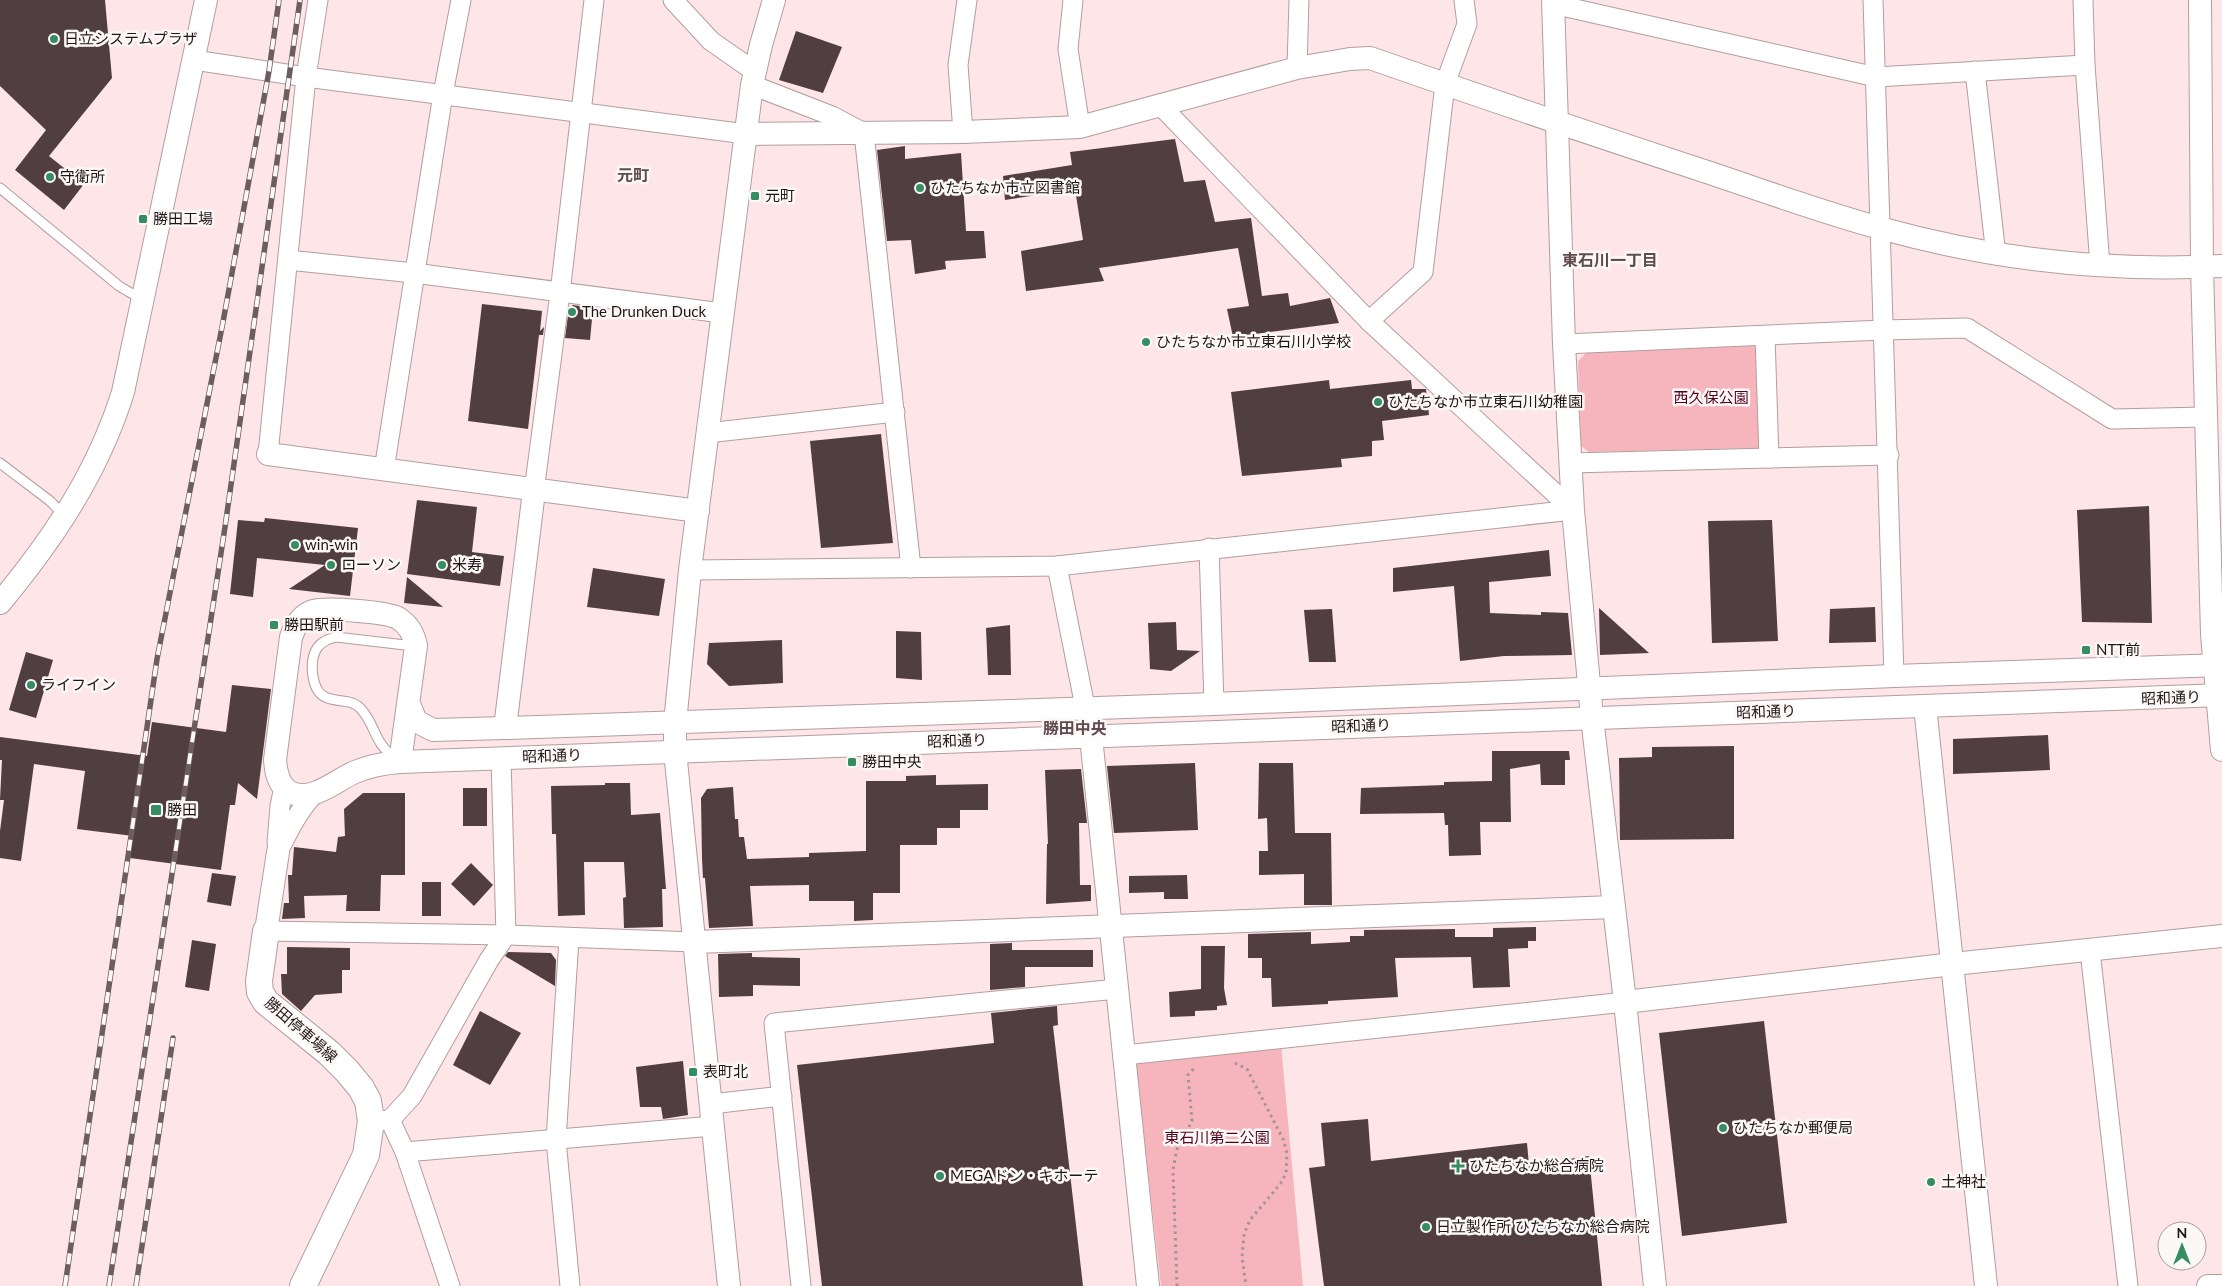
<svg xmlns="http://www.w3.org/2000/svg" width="2222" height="1286" viewBox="0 0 2222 1286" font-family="Lato,'Noto Sans JP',sans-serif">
	<rect width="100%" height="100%" fill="#fee5e7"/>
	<g fill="#f6b5bd">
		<polygon points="1756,344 1764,441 1759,448 1589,452 1581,446 1578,361 1587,352"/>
		<polygon points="1281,1045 1303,1286 1161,1286 1136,1066 1140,1057"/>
	</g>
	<g fill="#513e40">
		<polygon points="0,0 105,0 112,78 49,156 84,184 64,210 15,170 46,130 0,86"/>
		<polygon points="796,31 842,47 823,93 779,80"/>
		<polygon points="1175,139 1184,182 1205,180 1215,222 1251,218 1262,296 1288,293 1290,306 1330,298 1339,323 1233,337 1227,309 1249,306 1238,248 1099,268 1104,281 1026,291 1021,251 1083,240 1075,189 1005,200 1003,176 1072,165 1070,152"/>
		<polygon points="905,146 905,159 961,153 966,231 984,231 986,258 945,261 946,269 915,274 911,240 887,241 877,150"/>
		<polygon points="482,304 542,311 540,331 544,327 543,335 539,335 528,429 468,421"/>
		<polygon points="573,305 593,308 590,340 565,338 569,308"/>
		<polygon points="1329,380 1330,389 1411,380 1412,389 1426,389 1429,415 1382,421 1384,440 1372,441 1372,456 1341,459 1342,467 1242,476 1231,392"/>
		<polygon points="881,434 893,543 821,548 810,441"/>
		<polygon points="417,500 477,507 472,552 504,556 500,586 407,574"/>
		<polygon points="2149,506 2152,623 2082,622 2077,510"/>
		<polygon points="265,518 358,528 350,596 289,589 325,565 257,558 253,597 230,594 238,520 264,522"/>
		<polygon points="1772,520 1778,641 1712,643 1708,521"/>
		<polygon points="1549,550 1551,576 1489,582 1490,613 1541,615 1541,612 1568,613 1572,655 1504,656 1460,661 1454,586 1393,592 1393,568"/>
		<polygon points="593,568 665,579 659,616 587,607"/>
		<polygon points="407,577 443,607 404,603"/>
		<polygon points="1875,607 1876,642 1829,643 1830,609"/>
		<polygon points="1599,608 1649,653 1600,655"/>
		<polygon points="1332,609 1336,662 1309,662 1304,610"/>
		<polygon points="1176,622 1177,650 1200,651 1171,671 1150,669 1148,623"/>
		<polygon points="1010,625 1011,675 988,675 986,628"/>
		<polygon points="896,631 921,632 922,680 896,678"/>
		<polygon points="782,640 783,683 729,686 707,664 709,643"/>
		<polygon points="26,652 53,660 36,718 9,710"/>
		<polygon points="232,685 271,689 257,799 238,783 235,805 230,805 221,870 130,858 133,836 77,829 85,771 34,764 21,861 0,858 0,831 4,800 0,800 2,760 0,760 0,737 147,756 152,722 226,732"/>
		<polygon points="2048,735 2050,770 1953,774 1953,739"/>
		<polygon points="1734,746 1734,839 1620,840 1619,758 1652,757 1652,747"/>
		<polygon points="1492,751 1569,751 1570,760 1565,760 1565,785 1541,785 1540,764 1510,769 1511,822 1480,822 1481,855 1449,856 1448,825 1445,825 1444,813 1360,814 1361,788 1444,785 1444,782 1492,781"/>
		<polygon points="1195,763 1198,830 1114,833 1107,766"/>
		<polygon points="1259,763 1293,763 1295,833 1331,833 1332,905 1304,905 1304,874 1259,875 1259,851 1268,851 1267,818 1258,819"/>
		<polygon points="1081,769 1087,823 1079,823 1080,885 1091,885 1091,901 1046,904 1047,844 1048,844 1045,770"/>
		<polygon points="936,775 936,785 988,784 988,810 960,810 960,828 937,828 937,845 900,845 900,893 873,893 873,920 854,921 854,901 809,901 809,885 750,886 753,926 709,928 705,878 703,878 702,859 701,798 707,789 733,787 735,819 738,819 739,837 744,837 747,859 809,857 809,853 866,851 866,781 906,781 906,776"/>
		<polygon points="605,783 630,783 631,815 660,813 666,889 662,889 663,927 624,928 623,898 626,897 624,862 584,862 585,915 558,916 556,834 552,834 551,786 605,785"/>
		<rect x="463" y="788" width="24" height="38"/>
		<polygon points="363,793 405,793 405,875 381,875 380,911 346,911 347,895 304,896 305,918 282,919 284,903 289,903 288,875 292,875 294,847 336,852 338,837 345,836 344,809"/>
		<polygon points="471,863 493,885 474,906 451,884"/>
		<polygon points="212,873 236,876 231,906 207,902"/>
		<polygon points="1187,875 1188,899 1164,899 1164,892 1129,893 1129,876"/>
		<rect x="422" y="882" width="19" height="34"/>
		<polygon points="1536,927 1536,941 1528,941 1528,948 1508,949 1510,987 1473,988 1471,957 1395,958 1398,997 1328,1001 1328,1004 1272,1007 1271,978 1262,978 1262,958 1248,958 1248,934 1311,932 1311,944 1350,942 1350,936 1364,936 1364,930 1455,929 1455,937 1493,937 1493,928"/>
		<polygon points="192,940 216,944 209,991 185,987"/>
		<polygon points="1012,943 1012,950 1093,950 1093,967 1025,967 1025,987 990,990 990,944"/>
		<polygon points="1201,946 1225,946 1224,988 1227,1005 1217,1006 1217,1010 1195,1011 1195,1016 1170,1017 1169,992 1201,989"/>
		<polygon points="287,947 350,948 350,970 342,970 342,993 315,995 301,1011 282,994 281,974 287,974"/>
		<polygon points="508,952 551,953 556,960 555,986 505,956"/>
		<polygon points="752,953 752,957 800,958 800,986 753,985 753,996 719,997 718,954"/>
		<polygon points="1057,1006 1058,1025 1053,1026 1083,1286 822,1286 797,1065 994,1043 991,1013"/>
		<polygon points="480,1011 521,1033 490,1085 453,1065"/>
		<polygon points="1764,1021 1787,1223 1682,1236 1659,1033"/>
		<polygon points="683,1061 688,1115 663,1119 661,1107 640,1107 636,1067"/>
		<polygon points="1368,1119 1371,1161 1527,1143 1529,1165 1589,1156 1602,1286 1324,1286 1309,1168 1325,1166 1321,1123"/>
	</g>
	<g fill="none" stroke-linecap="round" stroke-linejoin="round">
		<g stroke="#b49d9f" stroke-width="11">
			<g id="service">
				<polyline points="0,188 119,286 141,299"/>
				<polyline points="0,463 50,501 64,515"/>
				<path d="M396,759C372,741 377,727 361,709C352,698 337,703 325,697C311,690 309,661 317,648C322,641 329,639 336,637L414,646"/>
			</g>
		</g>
		<g stroke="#b49d9f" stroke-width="21">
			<g id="minor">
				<polyline points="673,0 711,41 754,71"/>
				<polyline points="1073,0 1068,49 1080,127"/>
				<polyline points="1873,0 1894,676"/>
				<polyline points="2083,0 2085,65 2100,266"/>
				<polyline points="1553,4 1876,77 2085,65"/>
				<polyline points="194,60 306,77 746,134"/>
				<polyline points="1297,68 1299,0"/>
				<polyline points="1975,71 1996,255"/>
				<polyline points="752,85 832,116 864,133 911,568"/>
				<polyline points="1160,105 1369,321 1573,510"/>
				<polyline points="963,132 958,65 967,0"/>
				<polyline points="288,260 414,273 722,313"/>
				<polyline points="1369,321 1423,272 1445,84 1467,24 1464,0"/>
				<polyline points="1765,336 1769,458"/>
				<polyline points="1564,344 1883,330 1967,328 2112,419 2206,417"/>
				<polyline points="707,433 895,412"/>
				<polyline points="268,454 306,77 318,0"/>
				<polyline points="1570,463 1889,455"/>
				<polyline points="384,470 443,94 461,0"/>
				<polyline points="534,491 560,293 594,0"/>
				<polyline points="1209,548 1214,704"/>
				<polyline points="1057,566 1091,737"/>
				<polyline points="690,570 1057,566 1573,510"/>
				<polyline points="277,843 280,806 284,787"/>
				<path d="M278,852C289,830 298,811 315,793"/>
				<polyline points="266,931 506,935 695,942"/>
				<polyline points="569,939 556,1140 570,1286"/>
				<polyline points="2090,951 2128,1286"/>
				<polyline points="1125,1055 1625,1002"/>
				<polyline points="711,1104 782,1096"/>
				<polyline points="390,1120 405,1152 450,1286"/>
				<polyline points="371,1121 390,1120 412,1096 489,960 506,935 501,758"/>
				<polyline points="405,1152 713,1126"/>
				<polyline points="801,1286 774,1023 1117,989"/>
			</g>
		</g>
		<g stroke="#b49d9f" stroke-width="24">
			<g id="tertiary">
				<polyline points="1553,0 1564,344 1573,510 1592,717 1625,1002 1655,1286"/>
				<polyline points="2200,0 2202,267 2212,634 2222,750"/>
				<path d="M746,134L963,132L1080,127L1297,68L1350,59L1370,58C1482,97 1594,135 1707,172C1764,191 1821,212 1880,228C1991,259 2107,272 2222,266"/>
				<polyline points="268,454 698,511"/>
				<path d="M0,603C54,538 98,472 123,392L206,0"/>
				<polyline points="409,704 416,721 433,730 505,728 1214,704 1894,676 2222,665"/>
				<polyline points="1925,706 1986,1286"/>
				<polyline points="505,728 534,491"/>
				<polyline points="1091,737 1148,1286"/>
				<path d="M400,762L416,646C414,634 409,625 398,618C386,612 326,607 313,611C301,615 295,626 291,637L275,760C276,772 278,784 288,791C310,805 336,780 355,772C370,766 385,763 400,762L2222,695"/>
				<polyline points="266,931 278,852"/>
				<polyline points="695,942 1613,907"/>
				<polyline points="1625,1002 1953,964 2222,936"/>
				<polyline points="729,1286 675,751 675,723 690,570 752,85 761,45 774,0"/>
				<polyline points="2208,1286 2222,1286"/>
			</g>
		</g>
		<g stroke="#b49d9f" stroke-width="28">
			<polyline id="secondary" points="266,931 259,981 260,992 266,1002 329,1053 347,1071 361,1088 368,1101 371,1121 366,1155 303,1286"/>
		</g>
		<g stroke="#a59294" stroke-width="3" stroke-dasharray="2.5 4" stroke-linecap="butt">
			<polyline points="1235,1063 1247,1069 1284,1141 1287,1154 1286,1173 1281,1183 1250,1220 1244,1234 1242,1257 1246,1286"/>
			<polyline points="1177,1286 1173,1170 1177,1149 1192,1121 1188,1075 1196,1066"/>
		</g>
		<use href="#service" stroke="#fff" stroke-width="9"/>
		<use href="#minor" stroke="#fff" stroke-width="19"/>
		<use href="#tertiary" stroke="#fff" stroke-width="22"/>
		<use href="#secondary" stroke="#fff" stroke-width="26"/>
		<g stroke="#6c5d5f" stroke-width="5.5">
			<g id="rail">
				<polyline points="65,1286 157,659 223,322 269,71 279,0"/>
				<polyline points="109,1286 225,527 300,0"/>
				<polyline points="136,1286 173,1038"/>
			</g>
		</g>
		<use href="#rail" stroke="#fdf8f8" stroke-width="4" stroke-dasharray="11" stroke-linecap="butt"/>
	</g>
	<g fill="#358d62" stroke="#fdf8f8" stroke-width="2">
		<circle cx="54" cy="39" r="5"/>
		<circle cx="50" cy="177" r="5"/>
		<circle cx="920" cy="188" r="5"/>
		<rect x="750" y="191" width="10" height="10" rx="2.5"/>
		<rect x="138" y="214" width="10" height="10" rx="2.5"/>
		<circle cx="572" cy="312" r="5"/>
		<circle cx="1146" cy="342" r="5"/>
		<circle cx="1378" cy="402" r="5"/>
		<circle cx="295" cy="545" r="5"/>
		<circle cx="331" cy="565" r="5"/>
		<circle cx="442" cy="565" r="5"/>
		<rect x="269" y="620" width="10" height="10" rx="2.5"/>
		<rect x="2081" y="645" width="10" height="10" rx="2.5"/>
		<circle cx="31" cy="685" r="5"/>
		<rect x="847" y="757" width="10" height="10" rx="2.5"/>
		<rect x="150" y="804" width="12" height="12" rx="2.5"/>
		<rect x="688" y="1067" width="10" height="10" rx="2.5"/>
		<circle cx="1723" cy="1128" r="5"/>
		<path d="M1455.5 1158.5h5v5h5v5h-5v5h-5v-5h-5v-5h5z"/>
		<circle cx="940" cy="1176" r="5"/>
		<circle cx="1931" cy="1182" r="5"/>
		<circle cx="1426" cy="1227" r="5"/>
	</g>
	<g text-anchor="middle" stroke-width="5" stroke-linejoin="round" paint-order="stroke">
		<g font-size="15" fill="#1f1617" stroke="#fdf8f8" text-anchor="start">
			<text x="64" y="44">日立システムプラザ</text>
			<text x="60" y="182">守衛所</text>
			<text x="930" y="193">ひたちなか市立図書館</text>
			<text x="765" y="201">元町</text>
			<text x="153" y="224">勝田工場</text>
			<text x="582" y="317">The Drunken Duck</text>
			<text x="1156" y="347">ひたちなか市立東石川小学校</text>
			<text x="1388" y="407">ひたちなか市立東石川幼稚園</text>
			<text x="305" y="550">win-win</text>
			<text x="341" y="570">ローソン</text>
			<text x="452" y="570">米寿</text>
			<text x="284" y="630">勝田駅前</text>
			<text x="2096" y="655">NTT前</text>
			<text x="41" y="690">ライフイン</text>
			<text x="862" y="767">勝田中央</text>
			<text x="167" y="815">勝田</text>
			<text x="703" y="1077">表町北</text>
			<text x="1733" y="1133">ひたちなか郵便局</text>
			<text x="1469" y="1171">ひたちなか総合病院</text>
			<text x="950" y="1181">MEGAドン・キホーテ</text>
			<text x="1941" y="1187">土神社</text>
			<text x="1436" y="1232">日立製作所 ひたちなか総合病院</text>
		</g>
		<g font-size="15" fill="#53021c" stroke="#fdf8f8">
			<text x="1711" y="403">西久保公園</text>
			<text x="1217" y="1143">東石川第二公園</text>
		</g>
		<g font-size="15" fill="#1f1617" stroke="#fdf8f8">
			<text transform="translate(2171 698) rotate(-2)" y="5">昭和通り</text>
			<text transform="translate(1766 712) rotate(-2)" y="5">昭和通り</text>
			<text transform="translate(1361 726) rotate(-2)" y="5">昭和通り</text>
			<text transform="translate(957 741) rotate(-2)" y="5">昭和通り</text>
			<text transform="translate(552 756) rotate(-2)" y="5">昭和通り</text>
			<text transform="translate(301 1030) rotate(41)" y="5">勝田停車場線</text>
		</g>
		<g font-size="16" font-weight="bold" fill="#5f4b4d" stroke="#fdf8f8">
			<text x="633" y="181">元町</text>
			<text x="1610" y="266">東石川一丁目</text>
			<text x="1075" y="734">勝田中央</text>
		</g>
	</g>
	<g transform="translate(2182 1246)"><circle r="24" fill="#fdf8f8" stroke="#a49e9e"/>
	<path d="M0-4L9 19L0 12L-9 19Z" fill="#358d62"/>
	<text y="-8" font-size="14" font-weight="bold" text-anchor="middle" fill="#1f1617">N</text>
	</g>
</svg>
